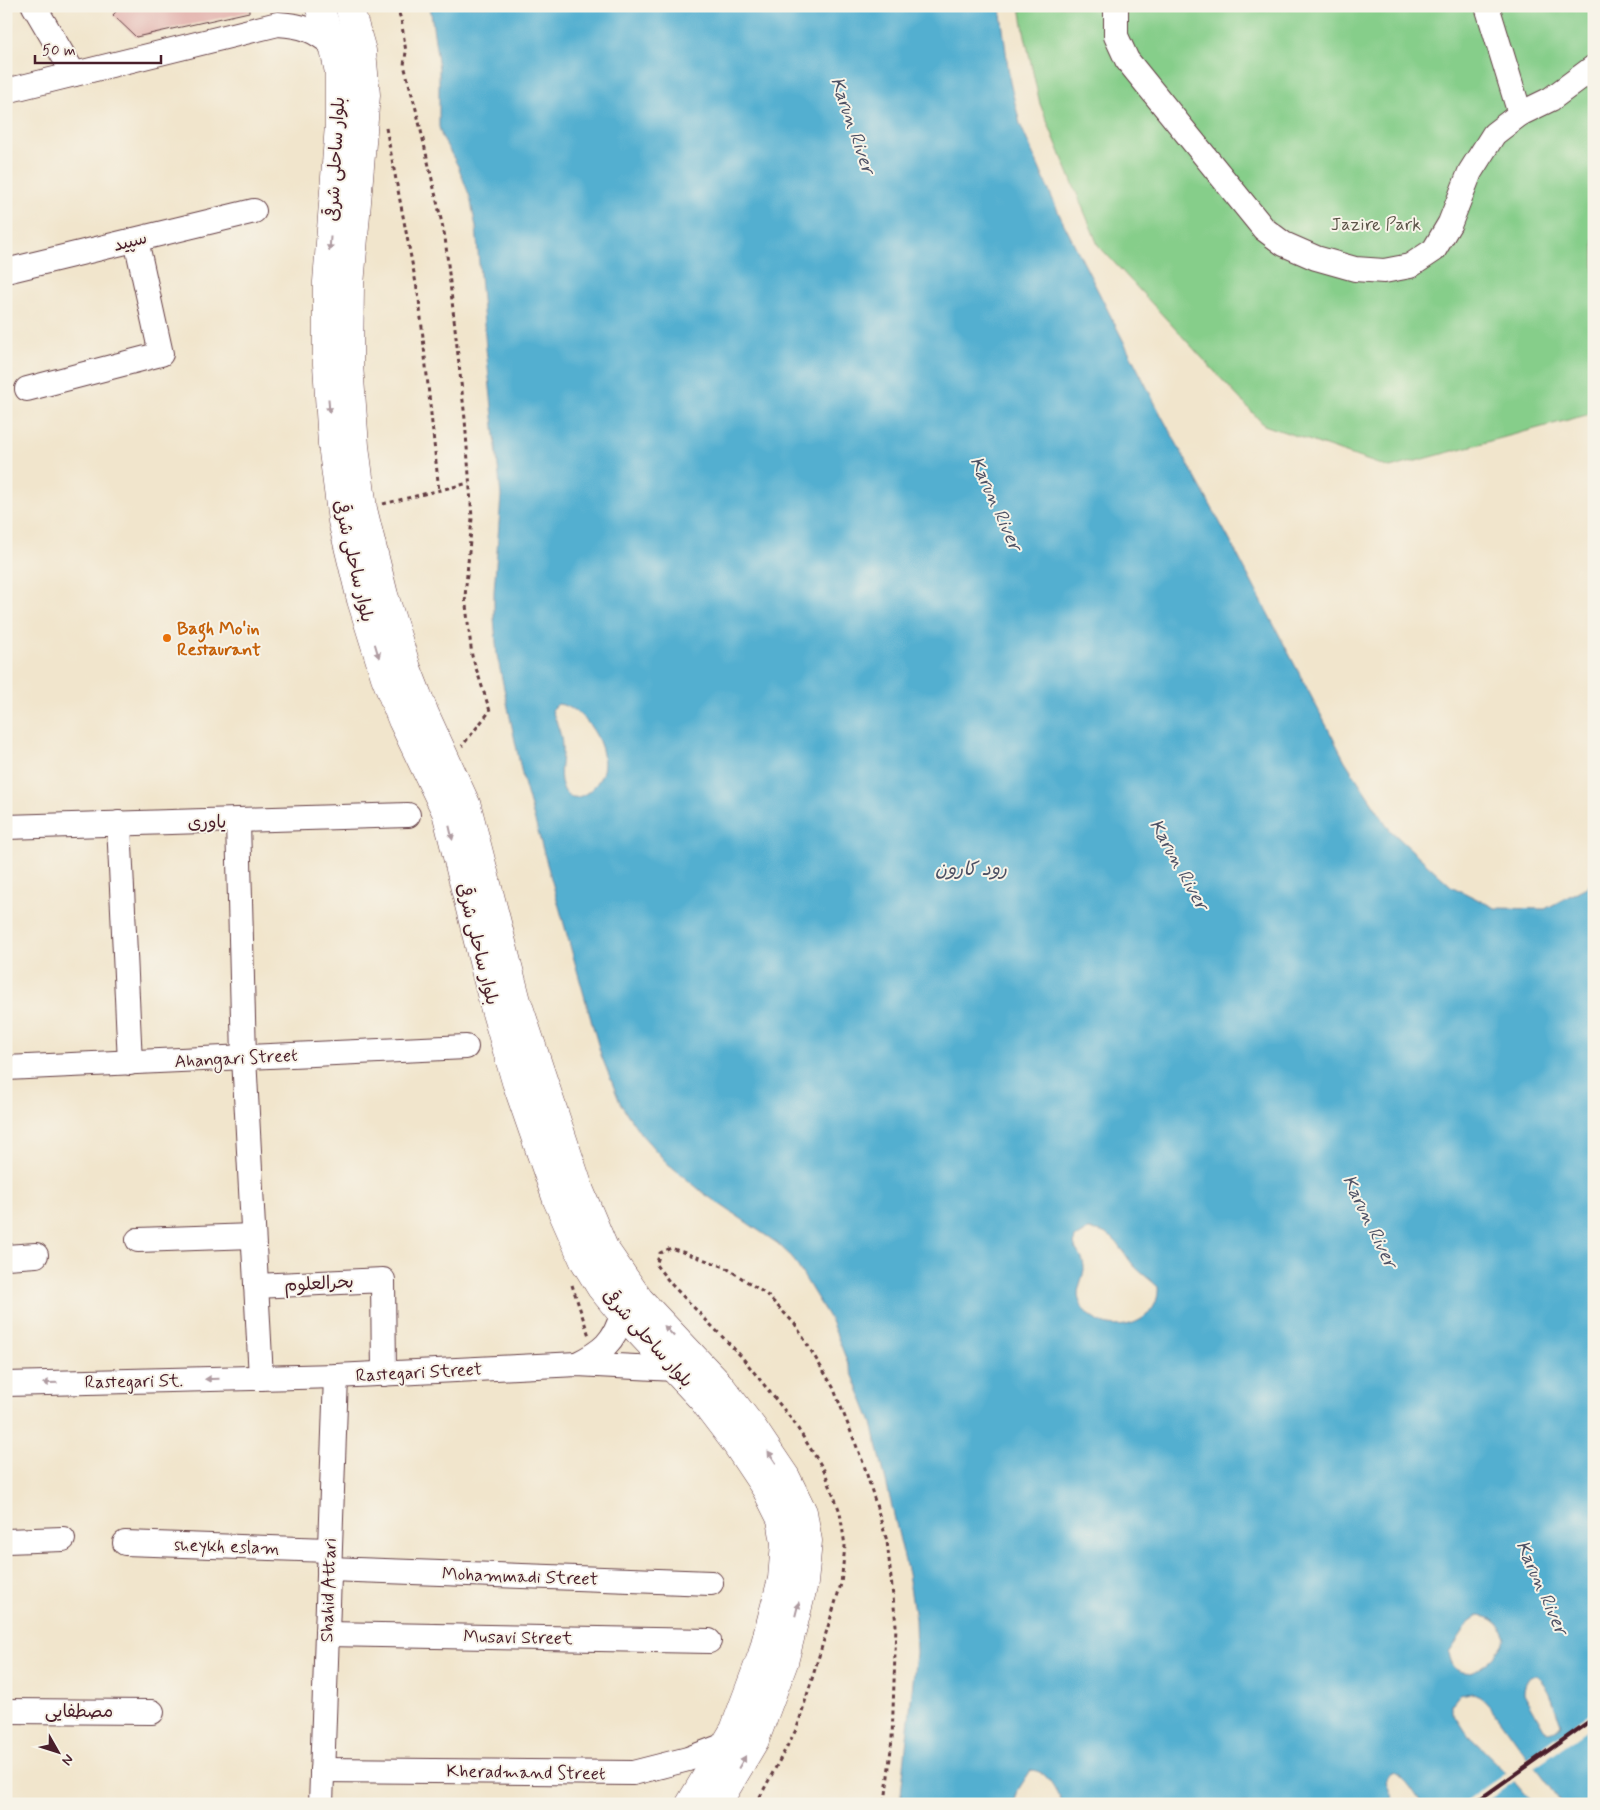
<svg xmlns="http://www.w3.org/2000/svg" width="1600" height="1810" viewBox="0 0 1600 1810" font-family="Mynerve,'Playpen Sans Arabic',sans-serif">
	<rect width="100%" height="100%" fill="#f7f3e8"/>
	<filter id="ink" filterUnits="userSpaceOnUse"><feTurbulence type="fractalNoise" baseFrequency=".02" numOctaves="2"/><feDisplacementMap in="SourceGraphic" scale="10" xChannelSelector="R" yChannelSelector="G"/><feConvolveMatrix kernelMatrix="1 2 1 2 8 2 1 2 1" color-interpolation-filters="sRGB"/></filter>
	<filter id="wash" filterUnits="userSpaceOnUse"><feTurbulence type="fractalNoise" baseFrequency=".0096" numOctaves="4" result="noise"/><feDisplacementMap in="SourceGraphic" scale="20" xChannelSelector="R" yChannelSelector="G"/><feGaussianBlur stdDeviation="1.12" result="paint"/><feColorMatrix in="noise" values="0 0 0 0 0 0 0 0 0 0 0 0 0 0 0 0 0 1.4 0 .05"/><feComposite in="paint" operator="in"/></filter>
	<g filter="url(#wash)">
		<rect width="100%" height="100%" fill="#f1e5cc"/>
		<polygon fill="#86ce8a" stroke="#68765a" points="1020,6 1594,6 1594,413 1390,468 1264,425 1098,245 1040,104 1024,31"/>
		<path fill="#52afd0" stroke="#4e677e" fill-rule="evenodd" d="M430,6H1000L1010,82L1020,124L1061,218L1161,415L1229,539L1345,761L1390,830L1451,886L1495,908L1545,909L1594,883V1804H1563L1518,1745L1492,1709L1480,1696L1471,1692L1460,1694L1452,1704V1712L1465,1732L1505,1771L1533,1804H1422C1415,1794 1404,1774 1392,1773L1388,1776L1386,1781L1395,1804H1063C1055,1790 1049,1771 1031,1770L1018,1790L1014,1804H900L916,1653L915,1619L908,1574L872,1423L831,1321L792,1257L777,1243L706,1195L667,1163L641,1134L621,1105L601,1055L523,779L497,655L494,618V592L501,496L486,348L476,227L470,197L458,166L442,137L439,127V69ZM558,704C585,707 611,749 602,774C596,790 570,811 562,785C558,773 563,759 562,747C562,734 556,722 552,710ZM1088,1230C1117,1231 1119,1249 1135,1267C1142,1274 1151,1280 1158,1287C1161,1329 1095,1342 1079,1300C1075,1289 1085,1277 1084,1266C1083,1254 1071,1250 1075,1238ZM1478,1616C1493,1616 1501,1625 1506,1638C1498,1660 1455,1695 1449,1652L1469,1623ZM1537,1676C1551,1686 1555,1709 1561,1724C1558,1730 1556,1731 1550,1733L1544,1729L1524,1693C1524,1686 1526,1682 1530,1677Z"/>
		<g fill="#f1e5cc">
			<polygon points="1594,1710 1594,1725 1533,1768 1526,1759"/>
			<polygon points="1508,1771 1516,1780 1483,1804 1462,1804"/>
		</g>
		<g id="blocks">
			<polygon fill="#e1aca7" points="121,6 249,6 249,12 136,37 113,15"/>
		</g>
	</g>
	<g filter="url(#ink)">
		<use href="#blocks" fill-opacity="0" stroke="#633d43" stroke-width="1"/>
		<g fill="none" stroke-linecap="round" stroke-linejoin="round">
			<g stroke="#633d43" stroke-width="26">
				<g id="minor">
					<polyline points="34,6 74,74"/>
					<polyline points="1116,6 1116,36 1127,60 1264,229 1284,244 1316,258 1355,269 1384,271 1410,266 1434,250 1450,223 1470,172 1494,134 1520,114 1551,99 1594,67"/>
					<polyline points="1487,6 1520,114"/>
					<path d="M6,91L278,24C304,26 312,29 333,45"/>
					<polyline points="6,271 254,211"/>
					<polyline points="27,389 161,354 136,240"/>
					<polyline points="238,821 244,1057 261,1378"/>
					<polyline points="119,823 130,1063"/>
					<polyline points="6,827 408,815"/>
					<polyline points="6,1068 466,1047"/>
					<polyline points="138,1240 253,1236"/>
					<polyline points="6,1257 36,1255"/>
					<polyline points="256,1286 383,1280 384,1374"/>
					<path d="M577,1364C601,1352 615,1342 622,1314"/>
					<polyline points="6,1384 336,1376 577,1364 675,1369"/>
					<polyline points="6,1541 63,1539"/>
					<polyline points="125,1543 329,1550"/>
					<polyline points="329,1569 711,1583"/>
					<polyline points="327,1634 709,1641"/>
					<polyline points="6,1711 152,1712"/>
					<polyline points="322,1770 633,1773 688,1759 725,1745"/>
					<polyline points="321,1804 336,1376"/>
				</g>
			</g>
			<g stroke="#633d43" stroke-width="29">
				<g id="major">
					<polyline points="319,6 333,45 339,72 339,125 327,282 327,364 332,444 342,521 361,600 385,677 402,720 446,812 494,1006 516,1082 557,1200 583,1259 601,1288 622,1314 702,1399 734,1441 766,1489 781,1519 785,1543 782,1579 762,1655 734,1730 690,1804"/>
					<polyline points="349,6 362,51 366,95 350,285 349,365 355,446 363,509 384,595 407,668 425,714 467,806 517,1001 580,1191 604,1248 639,1299 719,1384 753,1428 786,1477 803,1512 808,1541 804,1583 784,1662 755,1740 717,1804"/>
				</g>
			</g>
			<g stroke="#633d43" stroke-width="3" stroke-dasharray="4 4" stroke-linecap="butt">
				<polyline points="396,6 401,19 406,52 404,65 417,113 445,237 465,419 472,518 465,597 472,656 490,711 462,746"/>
				<polyline points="386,128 419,299 439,491"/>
				<polyline points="383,504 469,483"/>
				<polyline points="572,1285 589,1336"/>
				<polyline points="756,1804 797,1728 841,1584 845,1546 840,1512 824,1470 793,1421 741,1356 672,1285 656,1265 660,1253 671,1248 725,1267 766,1294 795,1324 833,1387 864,1465 887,1541 896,1625 892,1739 885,1804"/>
			</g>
			<use href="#minor" stroke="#fff" stroke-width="24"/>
			<use href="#major" stroke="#fff" stroke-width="28"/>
			<polyline stroke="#4a1f2b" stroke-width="4" points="1473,1804 1594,1718"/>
		</g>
		<defs><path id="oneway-solid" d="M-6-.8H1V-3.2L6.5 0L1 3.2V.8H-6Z" transform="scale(1.25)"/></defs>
		<g fill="#ae9aa0">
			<use href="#oneway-solid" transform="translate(330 244) rotate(94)"/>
			<use href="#oneway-solid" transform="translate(329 406) rotate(86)"/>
			<use href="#oneway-solid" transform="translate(377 651) rotate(73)"/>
			<use href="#oneway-solid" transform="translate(451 833) rotate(77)"/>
			<use href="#oneway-solid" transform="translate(669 1331) rotate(-133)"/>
			<use href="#oneway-solid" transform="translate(212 1379) rotate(179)"/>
			<use href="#oneway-solid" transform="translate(50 1383) rotate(179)"/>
			<use href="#oneway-solid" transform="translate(772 1457) rotate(-124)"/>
			<use href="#oneway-solid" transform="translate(797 1609) rotate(-76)"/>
			<use href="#oneway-solid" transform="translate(742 1762) rotate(-60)"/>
		</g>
	</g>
	<circle fill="#e8710a" stroke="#f7f3e8" stroke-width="2" cx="167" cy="638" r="5"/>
	<g text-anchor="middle" stroke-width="4" stroke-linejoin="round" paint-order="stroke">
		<g font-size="18" fill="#4a1f2b" stroke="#f7f3e8">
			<text transform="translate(335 159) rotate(-87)" y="6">بلوار ساحلی شرقی</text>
			<text transform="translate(130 241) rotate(-14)" y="6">سپید</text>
			<text transform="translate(354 561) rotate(77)" y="6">بلوار ساحلی شرقی</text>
			<text transform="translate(207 822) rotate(-1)" y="6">یاوری</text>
			<text transform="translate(478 944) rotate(76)" y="6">بلوار ساحلی شرقی</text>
			<text transform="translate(236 1058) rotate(-3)" y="6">Ahangari Street</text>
			<text transform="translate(319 1283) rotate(-3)" y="6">بحرالعلوم</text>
			<text transform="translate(648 1338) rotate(48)" y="6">بلوار ساحلی شرقی</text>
			<text transform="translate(419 1372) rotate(-3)" y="6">Rastegari Street</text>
			<text transform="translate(134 1381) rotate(-1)" y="6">Rastegari St.</text>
			<text transform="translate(227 1546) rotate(2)" y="6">sheykh eslam</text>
			<text transform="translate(520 1576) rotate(2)" y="6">Mohammadi Street</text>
			<text transform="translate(328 1590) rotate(-88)" y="6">Shahid Attari</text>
			<text transform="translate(518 1637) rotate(1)" y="6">Musavi Street</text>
			<text x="79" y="1717">مصطفایی</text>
			<text transform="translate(526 1772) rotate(1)" y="6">Kheradmand Street</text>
		</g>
		<g font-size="18" fill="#5c5448" stroke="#f7f3e8">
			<text x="1376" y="230">Jazire Park</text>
		</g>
		<g font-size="18" font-weight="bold" fill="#c56008" stroke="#f7f3e8" text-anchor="start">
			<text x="177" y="634">Bagh Mo'in<tspan x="177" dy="21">Restaurant</tspan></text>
		</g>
		<g font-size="19" font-style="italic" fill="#4d5165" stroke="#f7f3e8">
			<text transform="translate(854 125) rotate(71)" y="7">Karun River</text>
			<text transform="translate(997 503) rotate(66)" y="7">Karun River</text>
			<text transform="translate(1180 864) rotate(61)" y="7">Karun River</text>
			<text x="971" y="875">رود کارون</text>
			<text transform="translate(1371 1221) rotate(64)" y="7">Karun River</text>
			<text transform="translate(1543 1587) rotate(66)" y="7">Karun River</text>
		</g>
	</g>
	<rect width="1600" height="1810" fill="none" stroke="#f7f3e8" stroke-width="25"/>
	<g transform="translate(58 1752) rotate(129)" stroke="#f7f3e8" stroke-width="4" paint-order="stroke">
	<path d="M0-4L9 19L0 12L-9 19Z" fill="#4a1f2b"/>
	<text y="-8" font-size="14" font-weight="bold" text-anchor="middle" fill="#4a1f2b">N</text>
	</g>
	<path d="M35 55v8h126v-8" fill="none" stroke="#4a1f2b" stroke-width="2.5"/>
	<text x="42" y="55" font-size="15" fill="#4a1f2b" stroke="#f7f3e8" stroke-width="4" paint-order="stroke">50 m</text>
</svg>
